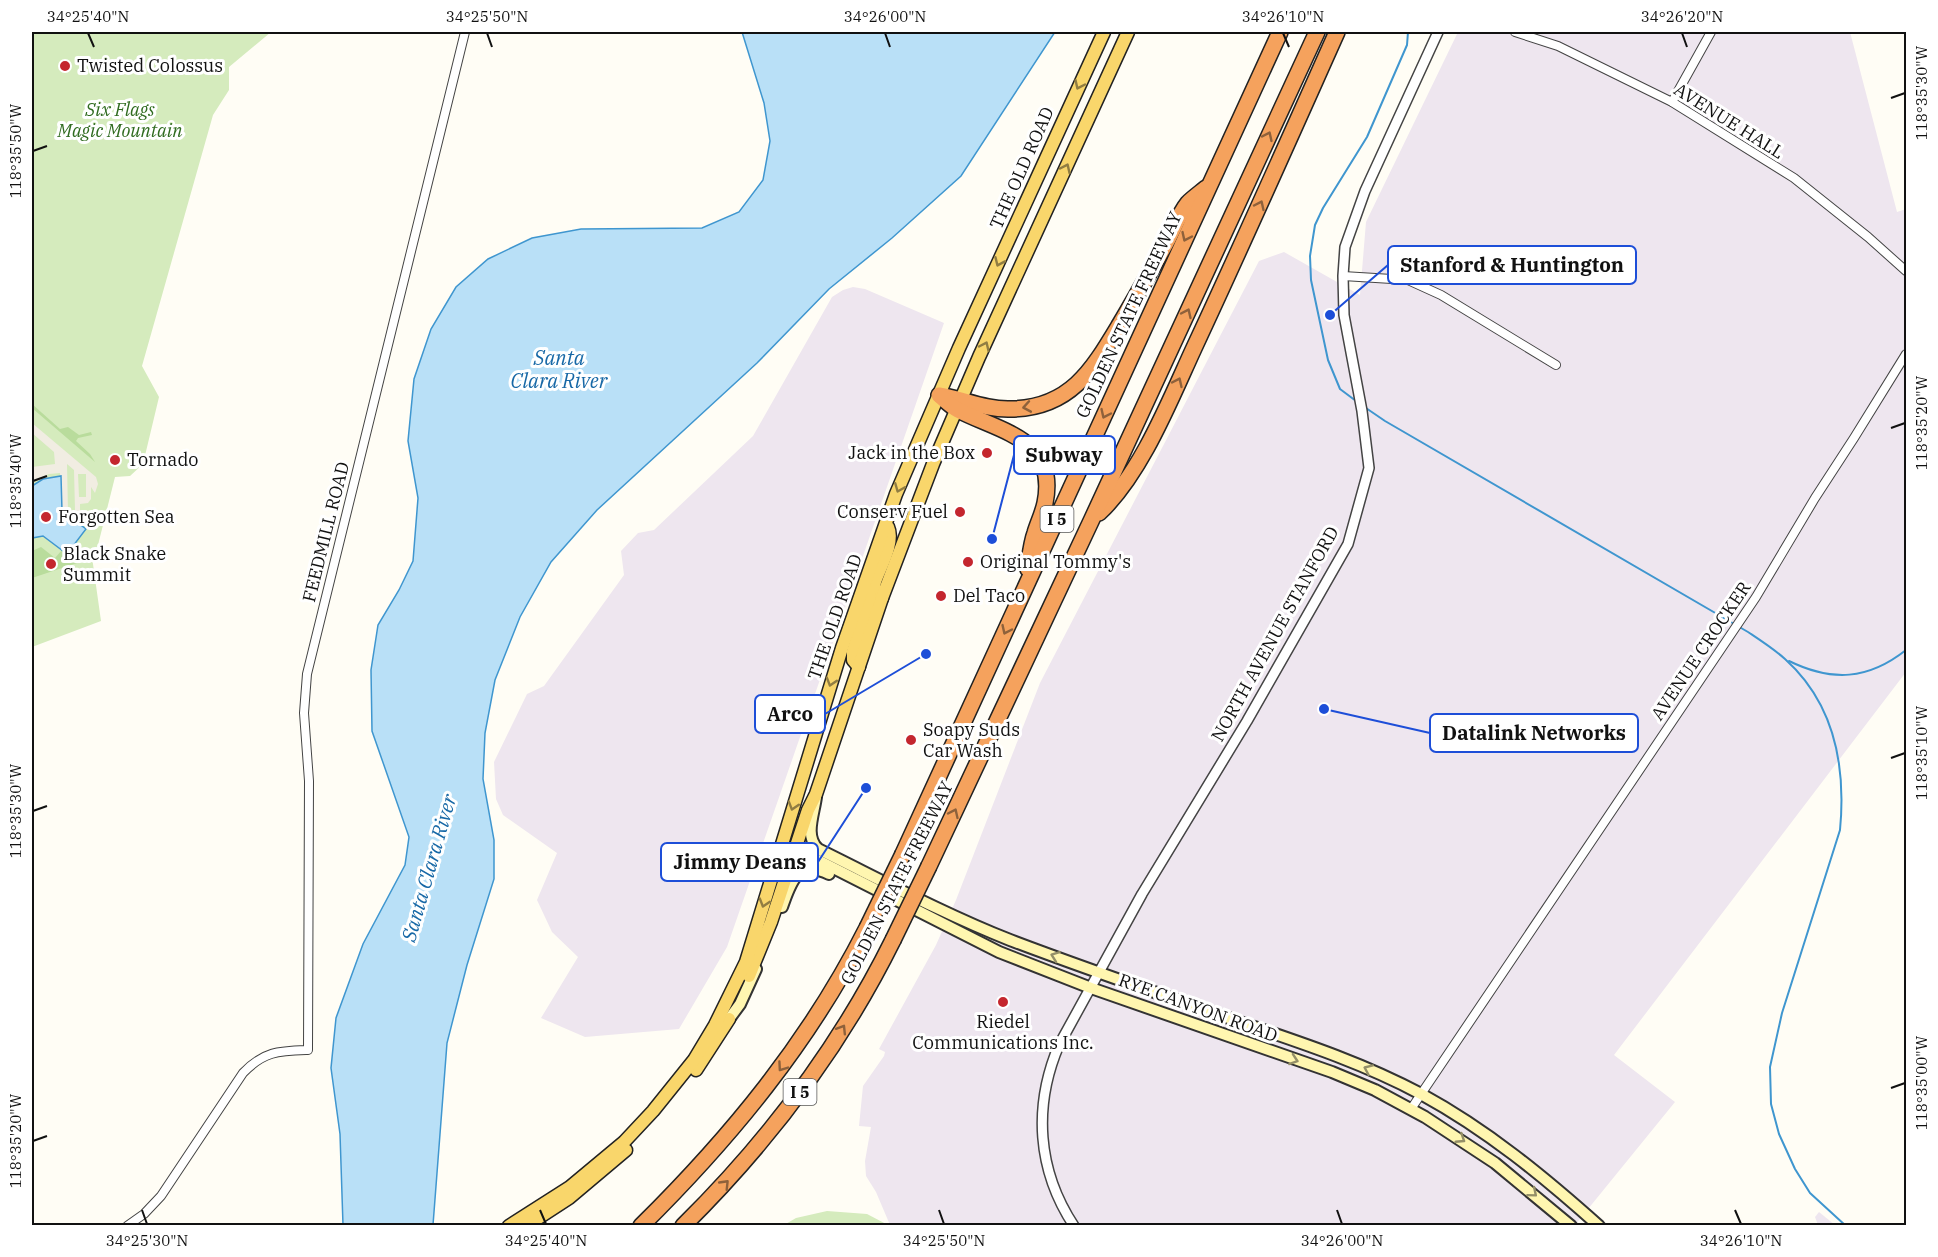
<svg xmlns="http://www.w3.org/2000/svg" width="1938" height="1257" viewBox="0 0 1938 1257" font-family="'IBM Plex Serif',serif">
	<rect width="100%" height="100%" fill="#fffdf5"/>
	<g fill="#eee6ef">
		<polygon points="1458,32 1850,32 1897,212 1906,209 1906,672 1614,1055 1675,1102 1575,1225 890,1225 876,1192 866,1176 865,1161 871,1127 859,1126 863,1086 884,1056 885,1052 879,1049 936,945 956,900 1040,683 1259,261 1284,252 1360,295 1366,222"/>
		<polygon points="853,287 865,289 944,323 727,947 679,1029 585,1037 541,1018 578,957 552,932 537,900 557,853 503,815 496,799 494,762 527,694 544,686 624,575 621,551 638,533 654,530 753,436 832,297 843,290"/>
		<polygon points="1819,1212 1835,1225 1818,1225 1815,1217"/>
	</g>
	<g fill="#d5ebbd">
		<polygon points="32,32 271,32 229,67 229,90 213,115 142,366 159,397 143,464 130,476 115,477 97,549 92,557 101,621 32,647"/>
		<polygon points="827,1211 867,1214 888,1225 784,1225 796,1218"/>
	</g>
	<g fill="#b9dc9c">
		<polygon points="32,404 60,429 68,427 79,435 91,432 92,435 78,438 76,441 90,454 95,462 32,408"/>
		<polygon points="41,547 55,558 62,550 73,559 77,554 86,560 32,578 32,551"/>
	</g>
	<path fill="#f1ede2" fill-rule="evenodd" d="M32,423L96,477L98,484L95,493L91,487V499L88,503L80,504V514L75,520L62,510L60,473L49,474L32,481V467L55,464L54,452L32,433ZM67,464L74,470L75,510L73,511L76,514L73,516L68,511ZM78,474H86V497H79Z"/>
	<g fill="#b9e0f7" stroke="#3f96cf" stroke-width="1.5">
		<polygon points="742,32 1055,32 961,176 892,238 829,289 757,363 597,510 551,562 520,617 495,680 485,733 483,779 494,840 494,879 467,965 447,1043 433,1225 343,1225 340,1134 331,1068 336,1018 363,944 405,865 409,837 372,731 371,670 378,625 399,590 413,561 418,498 408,441 414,379 431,329 456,287 488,259 532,238 581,229 702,228 739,212 763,180 770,141 764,103"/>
		<polygon points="61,476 62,511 86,529 67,554 43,536 32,538 32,486 43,479"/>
	</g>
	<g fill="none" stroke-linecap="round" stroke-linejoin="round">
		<g stroke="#3f96cf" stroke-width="2">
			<polyline points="1356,401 1340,389 1328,360 1311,280 1310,256 1315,225 1323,208 1367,137 1407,45 1408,32"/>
			<path d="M1363,406L1385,421L1748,632C1760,640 1774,649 1785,659C1835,704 1846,767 1840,830L1782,1013L1770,1067L1771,1104L1779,1134L1795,1169L1810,1193L1846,1226"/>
			<path d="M1789,661C1832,682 1868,680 1906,650"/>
		</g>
		<g stroke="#444" stroke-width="10">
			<g id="minor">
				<polyline points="1515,32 1558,46 1672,102 1794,178 1868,237 1906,271"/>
				<polyline points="1672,102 1711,32"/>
				<polyline points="1343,276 1408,280 1441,295 1556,365"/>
				<polyline points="1411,1109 1756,597 1815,498 1854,438 1906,354"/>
				<path d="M127,1226L144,1214L161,1196L243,1073C264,1051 279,1051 308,1050L309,781L304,713L307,674L465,32"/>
			</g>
		</g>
		<g stroke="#444" stroke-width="12">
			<path id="tertiary" d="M1074,1226C1037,1170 1033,1106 1059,1045L1142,894L1247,721L1348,544L1369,468L1362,411L1344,315L1343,276L1345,247L1365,191L1438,32"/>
		</g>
		<g stroke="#333" stroke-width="14">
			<g id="secondary">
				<path d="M816,797C814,814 804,836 818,849C881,880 944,914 1010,940C1086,969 1163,995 1240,1022C1302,1043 1363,1063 1421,1094C1487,1130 1543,1176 1599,1226"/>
				<polyline points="796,849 999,952 1091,988 1332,1072 1375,1090 1425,1117 1495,1163 1571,1226"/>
				<path d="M782,907C791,882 797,859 829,874"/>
				<polyline points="729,1019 740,1004 756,969"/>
			</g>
		</g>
		<g stroke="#222" stroke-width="15">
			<g id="primary">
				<path d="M882,598L874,587L875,582C880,567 895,543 888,527"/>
				<polyline points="859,667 853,660 853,651 870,599 869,593 864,587"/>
				<polyline points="749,976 771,922 808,810 816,794 882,598 933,464 979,357 1128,32"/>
				<polyline points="696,1070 729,1019"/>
				<polyline points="509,1226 570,1187 624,1142 653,1111 694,1060 715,1025 746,962 842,648 896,494 959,348 1104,32"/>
				<polyline points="526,1226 569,1198 626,1150"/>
			</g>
		</g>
		<g stroke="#222" stroke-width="18">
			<g id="motorway">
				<path d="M939,395C963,399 986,410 1011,409C1071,408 1093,369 1120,324C1136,297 1151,270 1166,243C1173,231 1179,214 1188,203C1193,198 1200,193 1206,188"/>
				<path d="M940,396C946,401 952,407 958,410C1001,432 1058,439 1045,503C1043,513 1038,523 1035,533C1031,544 1030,557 1028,569"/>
				<path d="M1099,513C1141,474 1170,400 1194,348C1243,243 1290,137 1337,32"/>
				<polyline points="903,854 1280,32"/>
				<polyline points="929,866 1092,519 1317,32"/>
				<path d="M641,1226C731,1137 810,1041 867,928"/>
				<path d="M683,1226C768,1142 840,1047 893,940"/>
			</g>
		</g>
		<use href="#minor" stroke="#fff" stroke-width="8"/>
		<use href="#tertiary" stroke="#fff" stroke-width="9"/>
		<use href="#secondary" stroke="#fff6b0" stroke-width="10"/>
		<use href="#primary" stroke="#f9d66b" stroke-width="12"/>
		<use href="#motorway" stroke="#f5a25d" stroke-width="15"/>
		<g stroke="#222" stroke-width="18" stroke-linecap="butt">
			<g id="motorway-bridge">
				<polyline points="867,928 903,854"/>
				<polyline points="893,940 929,866"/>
			</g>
		</g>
		<use href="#motorway-bridge" stroke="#f5a25d" stroke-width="15"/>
	</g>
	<defs><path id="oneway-chevron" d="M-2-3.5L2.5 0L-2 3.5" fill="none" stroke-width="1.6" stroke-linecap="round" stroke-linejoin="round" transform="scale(1.5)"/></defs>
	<g stroke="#917d42">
		<use href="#oneway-chevron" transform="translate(1079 85) rotate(115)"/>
		<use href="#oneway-chevron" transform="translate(1066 168) rotate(-65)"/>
		<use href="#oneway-chevron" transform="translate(999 262) rotate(114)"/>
		<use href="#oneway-chevron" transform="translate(985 346) rotate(-65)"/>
		<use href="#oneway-chevron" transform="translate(899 488) rotate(112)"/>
		<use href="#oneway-chevron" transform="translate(831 682) rotate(107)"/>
		<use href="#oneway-chevron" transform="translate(793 806) rotate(107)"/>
		<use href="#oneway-chevron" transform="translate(764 903) rotate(107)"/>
	</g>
	<g stroke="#8e613b">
		<use href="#oneway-chevron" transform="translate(1268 136) rotate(-65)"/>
		<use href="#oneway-chevron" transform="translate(1260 205) rotate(-65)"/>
		<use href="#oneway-chevron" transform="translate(1186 237) rotate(115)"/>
		<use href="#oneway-chevron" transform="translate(1187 313) rotate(-65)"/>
		<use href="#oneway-chevron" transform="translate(1178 382) rotate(-65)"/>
		<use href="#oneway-chevron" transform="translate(1027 407) rotate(170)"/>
		<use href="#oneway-chevron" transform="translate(1105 414) rotate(115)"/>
		<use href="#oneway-chevron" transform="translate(1006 630) rotate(115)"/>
		<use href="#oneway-chevron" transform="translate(954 813) rotate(-65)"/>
		<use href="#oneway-chevron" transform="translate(842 1029) rotate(-58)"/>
		<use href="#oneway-chevron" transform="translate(782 1067) rotate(125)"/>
		<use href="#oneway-chevron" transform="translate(725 1184) rotate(-46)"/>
	</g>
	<g stroke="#948f68">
		<use href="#oneway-chevron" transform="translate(1055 956) rotate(-160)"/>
		<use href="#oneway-chevron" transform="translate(1294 1060) rotate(19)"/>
		<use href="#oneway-chevron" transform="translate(1368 1069) rotate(-156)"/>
		<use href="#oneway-chevron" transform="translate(1461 1139) rotate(33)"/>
		<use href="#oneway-chevron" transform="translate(1533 1193) rotate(40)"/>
	</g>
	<path fill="none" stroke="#111" stroke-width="2" d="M88,33L94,47M487,33L492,47M885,33L890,47M1283,33L1289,47M1682,33L1687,47M1891,98L1905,93M33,151L47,146M1891,428L1905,423M33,481L47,476M1891,758L1905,753M33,811L47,806M1891,1088L1905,1083M33,1141L47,1136M142,1210L147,1224M540,1210L546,1224M939,1210L944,1224M1337,1210L1342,1224M1735,1210L1741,1224"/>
	<g fill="#c4262e" stroke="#fff" stroke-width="2">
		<circle cx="65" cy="66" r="6"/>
		<circle cx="987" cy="453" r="6"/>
		<circle cx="115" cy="460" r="6"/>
		<circle cx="960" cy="512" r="6"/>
		<circle cx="46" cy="517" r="6"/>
		<circle cx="968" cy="562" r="6"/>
		<circle cx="51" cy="564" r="6"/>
		<circle cx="941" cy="596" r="6"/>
		<circle cx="911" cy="740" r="6"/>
		<circle cx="1003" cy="1002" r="6"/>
	</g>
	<g text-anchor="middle" stroke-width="6" stroke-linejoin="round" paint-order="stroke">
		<g fill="#fff" stroke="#585858" stroke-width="1.5">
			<rect x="1040.5" y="506" width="33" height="26" rx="4.5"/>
			<rect x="783.5" y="1079" width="33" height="26" rx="4.5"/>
		</g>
		<g font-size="16" font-weight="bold" fill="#111">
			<text x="1057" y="525">I 5</text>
			<text x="800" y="1098">I 5</text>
		</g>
		<g font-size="18" fill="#111" stroke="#fff" text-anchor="start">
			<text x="77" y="72">Twisted Colossus</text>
			<text x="975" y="459" text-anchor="end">Jack in the Box</text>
			<text x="127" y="466">Tornado</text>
			<text x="948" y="518" text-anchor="end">Conserv Fuel</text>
			<text x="58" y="523">Forgotten Sea</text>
			<text x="63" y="560">Black Snake<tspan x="63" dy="21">Summit</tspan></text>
			<text x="980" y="568">Original Tommy's</text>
			<text x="953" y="602">Del Taco</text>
			<text x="923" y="736">Soapy Suds<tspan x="923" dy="21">Car Wash</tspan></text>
			<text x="1003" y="1028" text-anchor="middle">Riedel<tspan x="1003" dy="21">Communications Inc.</tspan></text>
		</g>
		<g font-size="18" font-style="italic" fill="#2f6b1f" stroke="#fff">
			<text x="120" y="116">Six Flags<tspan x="120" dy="21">Magic Mountain</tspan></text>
		</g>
		<g font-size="18" fill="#111" stroke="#fff">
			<text transform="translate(1729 121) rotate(32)" y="6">AVENUE HALL</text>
			<text transform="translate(1022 168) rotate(-66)" y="6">THE OLD ROAD</text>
			<text transform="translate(1129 315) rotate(-65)" y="6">GOLDEN STATE FREEWAY</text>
			<text transform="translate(326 532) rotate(-76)" y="6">FEEDMILL ROAD</text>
			<text transform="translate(835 617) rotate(-71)" y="6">THE OLD ROAD</text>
			<text transform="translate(1275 634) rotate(-61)" y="6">NORTH AVENUE STANFORD</text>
			<text transform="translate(1701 651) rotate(-56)" y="6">AVENUE CROCKER</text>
			<text transform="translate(897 883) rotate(-63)" y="6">GOLDEN STATE FREEWAY</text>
			<text transform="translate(1198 1008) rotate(20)" y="6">RYE CANYON ROAD</text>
		</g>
		<g font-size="20" font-style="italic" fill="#1768a6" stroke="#fff">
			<text x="559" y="365">Santa<tspan x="559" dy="23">Clara River</tspan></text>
			<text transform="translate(429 868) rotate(-74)" y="7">Santa Clara River</text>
		</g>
	</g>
	<path fill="none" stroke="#1d4ed8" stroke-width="2" d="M1330 315L1388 265M992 539L1014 455M926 654L825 714M1324 709L1430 733M866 788L818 862"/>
	<g fill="#1d4ed8" stroke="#fff" stroke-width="2">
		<circle cx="1330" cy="315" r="6"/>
		<circle cx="992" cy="539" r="6"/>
		<circle cx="926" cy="654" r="6"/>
		<circle cx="1324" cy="709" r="6"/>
		<circle cx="866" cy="788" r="6"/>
	</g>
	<g fill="#fff" stroke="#1d4ed8" stroke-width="2">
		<rect x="1388" y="246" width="248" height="38" rx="6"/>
		<rect x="1014" y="436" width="101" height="38" rx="6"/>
		<rect x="755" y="695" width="70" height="38" rx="6"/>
		<rect x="1430" y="714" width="208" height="38" rx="6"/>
		<rect x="661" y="843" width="157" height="38" rx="6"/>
	</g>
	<g font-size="20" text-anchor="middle" font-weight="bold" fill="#111">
		<text x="1512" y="272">Stanford &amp; Huntington</text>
		<text x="1064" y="462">Subway</text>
		<text x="790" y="721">Arco</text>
		<text x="1534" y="740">Datalink Networks</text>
		<text x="740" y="869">Jimmy Deans</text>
	</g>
	<rect width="1938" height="1257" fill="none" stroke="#ffffff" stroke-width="66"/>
	<rect x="33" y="33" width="1872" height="1191" fill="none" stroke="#111" stroke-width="2"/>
	<g font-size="15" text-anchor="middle" fill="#111">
		<text x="88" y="22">34°25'40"N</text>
		<text x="487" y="22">34°25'50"N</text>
		<text x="885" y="22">34°26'00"N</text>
		<text x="1283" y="22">34°26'10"N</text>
		<text x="1682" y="22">34°26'20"N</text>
		<text transform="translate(1922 93) rotate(-90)" y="5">118°35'30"W</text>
		<text transform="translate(16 151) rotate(-90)" y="5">118°35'50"W</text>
		<text transform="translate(1922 423) rotate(-90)" y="5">118°35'20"W</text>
		<text transform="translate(16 481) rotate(-90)" y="5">118°35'40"W</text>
		<text transform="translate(1922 753) rotate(-90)" y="5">118°35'10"W</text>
		<text transform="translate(16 811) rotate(-90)" y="5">118°35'30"W</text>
		<text transform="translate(1922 1083) rotate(-90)" y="5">118°35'00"W</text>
		<text transform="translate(16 1141) rotate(-90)" y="5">118°35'20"W</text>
		<text x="147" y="1246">34°25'30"N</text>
		<text x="546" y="1246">34°25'40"N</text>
		<text x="944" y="1246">34°25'50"N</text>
		<text x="1342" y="1246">34°26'00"N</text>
		<text x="1741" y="1246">34°26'10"N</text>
	</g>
</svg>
